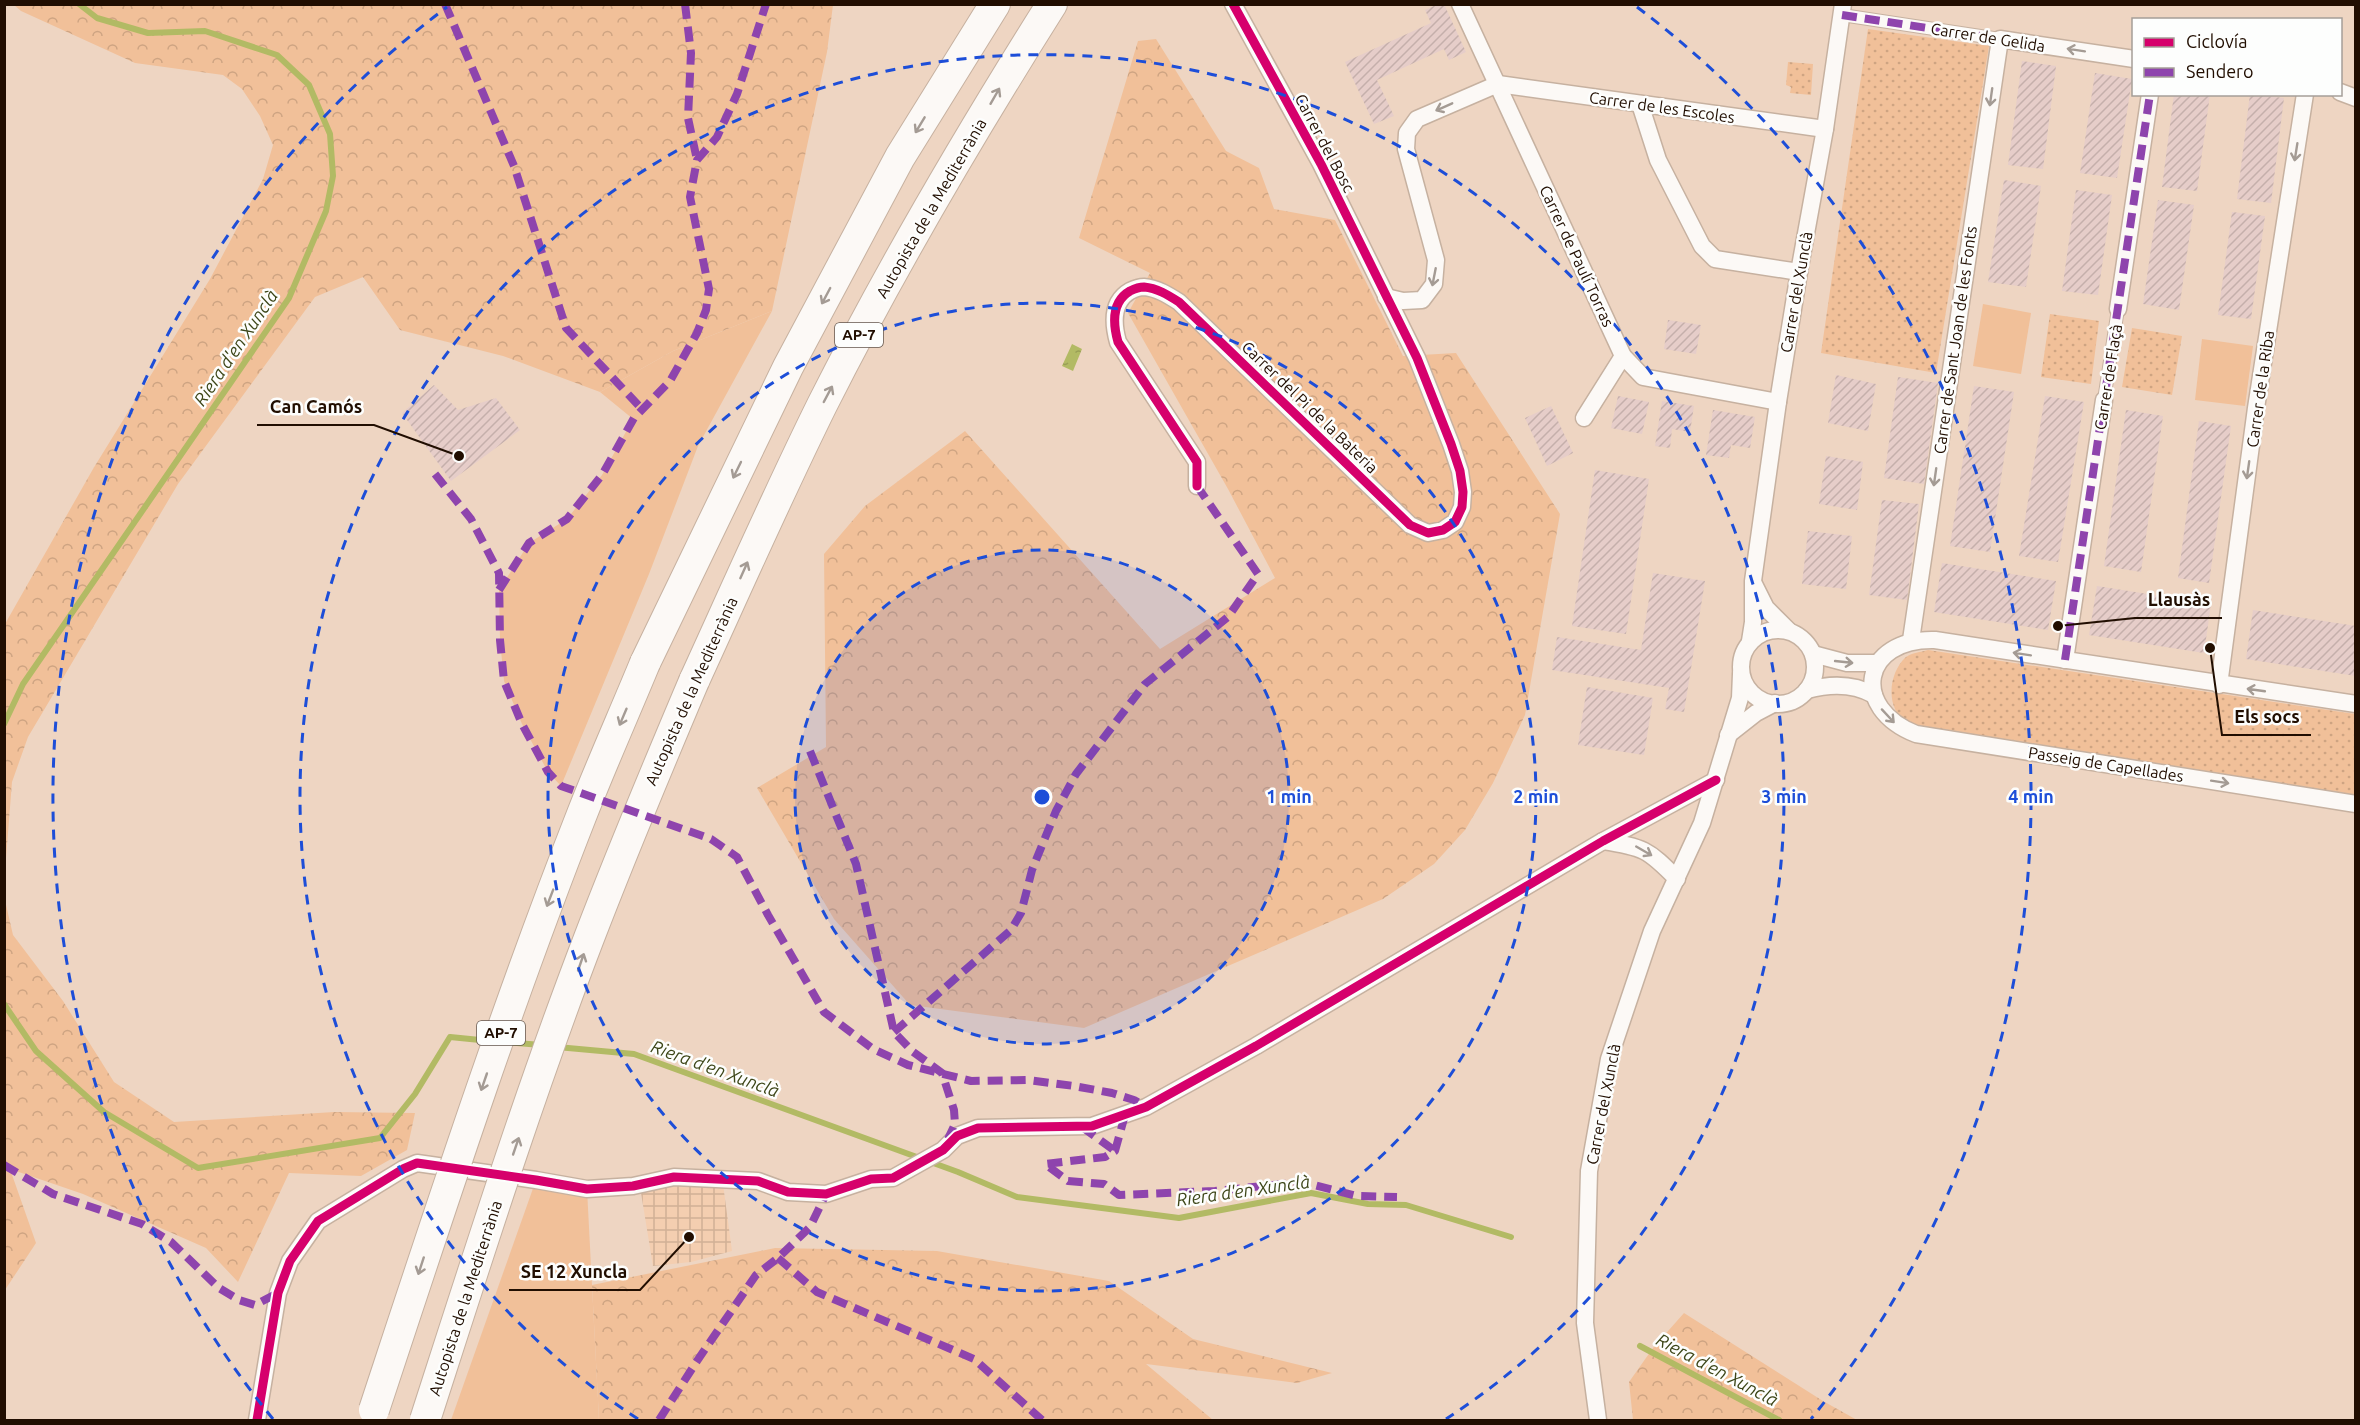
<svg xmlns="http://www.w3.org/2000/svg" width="2360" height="1425" viewBox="0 0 2360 1425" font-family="Ubuntu,sans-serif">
	<defs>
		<pattern id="industrial-grid" width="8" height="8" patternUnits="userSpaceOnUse" patternTransform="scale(1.5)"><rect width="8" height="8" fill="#f4ceb0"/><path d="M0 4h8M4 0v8" fill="none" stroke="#d1b096"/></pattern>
		<pattern id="forest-crowns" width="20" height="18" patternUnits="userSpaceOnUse" patternTransform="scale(1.5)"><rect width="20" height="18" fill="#f1c099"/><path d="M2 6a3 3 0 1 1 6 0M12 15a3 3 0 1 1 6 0" fill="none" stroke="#cea482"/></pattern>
		<pattern id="park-dots" width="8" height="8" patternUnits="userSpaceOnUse" patternTransform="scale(1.5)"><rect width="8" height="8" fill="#f1c099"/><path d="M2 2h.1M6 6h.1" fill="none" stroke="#cea482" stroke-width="1.8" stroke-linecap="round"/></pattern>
		<pattern id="water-ripples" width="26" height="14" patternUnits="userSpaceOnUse" patternTransform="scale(1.5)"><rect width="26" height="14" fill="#b2ba64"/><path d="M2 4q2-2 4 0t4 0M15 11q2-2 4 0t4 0" fill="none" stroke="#999f55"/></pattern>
		<pattern id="building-hatch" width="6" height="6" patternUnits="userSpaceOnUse" patternTransform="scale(1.5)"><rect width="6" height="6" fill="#e6cdc9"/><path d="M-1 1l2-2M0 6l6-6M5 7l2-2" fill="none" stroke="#c5afab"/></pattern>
	</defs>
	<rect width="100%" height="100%" fill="#eed5c2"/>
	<polygon fill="url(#industrial-grid)" points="681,1183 723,1184 732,1251 691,1262 653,1266 641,1193"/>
	<g fill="#f1c099">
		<polygon points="1983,304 2031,313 2021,374 1973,366"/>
		<polygon points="772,311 698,446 649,574 561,786 548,772 522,724 504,681 500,640 499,590 529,543 567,519 602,475 633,419 600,392 673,351"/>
		<polygon points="2202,339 2253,346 2245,406 2195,400"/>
		<polygon points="536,1180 587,1189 599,1420 451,1420"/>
	</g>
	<g fill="url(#forest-crowns)">
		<polygon points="14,5 833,5 827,52 772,311 673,351 600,392 503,356 400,330 363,277 315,297 178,484 28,737 12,782 5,871 5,624 93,469 210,279 263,179 273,145 260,116 242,89 223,75 135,63 21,11"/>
		<polygon points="1156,39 1226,151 1259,168 1274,209 1335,220 1403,356 1456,353 1560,514 1525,715 1493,783 1465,830 1434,864 1383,899 1084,1028 910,1005 834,919 757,788 826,747 824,554 865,506 965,431 1160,649 1275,578 1228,489 1128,313 1150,273 1079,238 1138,41"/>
		<polygon points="4,896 13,935 63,1001 114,1082 174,1122 334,1112 415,1113 407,1150 361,1176 289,1173 238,1282 206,1248 83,1194 10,1169 36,1243 5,1290"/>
		<polygon points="775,1248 937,1251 1109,1281 1193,1339 1332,1373 1297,1383 1146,1364 1213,1420 599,1420 592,1285"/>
		<polygon points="1684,1313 1823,1401 1857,1420 1633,1420 1629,1382 1653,1348"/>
	</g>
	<g fill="url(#park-dots)">
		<polygon points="1868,29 1989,46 1936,373 1821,353"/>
		<polygon points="1788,62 1813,64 1811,95 1790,93 1791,87 1786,85"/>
		<polygon points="2050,314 2099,321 2091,384 2041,377"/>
		<polygon points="2132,328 2182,336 2172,395 2122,387"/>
		<path d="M1928,650L2355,714V795L1929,730C1922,728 1913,726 1907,723C1885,709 1888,673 1906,657C1911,653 1921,652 1928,650Z"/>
	</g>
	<polygon fill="url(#water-ripples)" points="1072,344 1082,349 1073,371 1062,366"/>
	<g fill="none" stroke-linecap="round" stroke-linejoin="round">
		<g stroke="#b2ba64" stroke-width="6">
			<polyline points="4,724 23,684 289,298 326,211 333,176 330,134 309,85 277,55 205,31 148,33 97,18 79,4"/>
			<polyline points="4,1004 36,1051 104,1112 198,1168 380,1138 415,1094 450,1037 490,1041"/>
			<polyline points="506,1042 541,1045"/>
			<polyline points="557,1047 634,1054 958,1172 1017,1197 1179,1218 1311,1193 1368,1204 1406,1205 1511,1237"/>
			<polyline points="1640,1346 1779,1420"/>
		</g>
	</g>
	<g fill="url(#building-hatch)">
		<polygon points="1438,4 1444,4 1466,52 1449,60 1444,49 1377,80 1394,116 1374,124 1345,62 1431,23 1425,10"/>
		<polygon points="2022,61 2056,66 2043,169 2008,165"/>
		<polygon points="2095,73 2132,79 2117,178 2080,173"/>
		<polygon points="2174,94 2210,94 2197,191 2162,187"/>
		<polygon points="2250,94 2284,98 2271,203 2237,199"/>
		<polygon points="2004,180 2041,186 2026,287 1988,282"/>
		<polygon points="2076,190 2112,195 2098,295 2062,291"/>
		<polygon points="2158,200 2194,205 2179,310 2143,304"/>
		<polygon points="2232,212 2265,216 2251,319 2218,315"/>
		<polygon points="1668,320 1701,325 1696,354 1664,349"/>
		<polygon points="1836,375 1876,384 1868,431 1828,423"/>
		<polygon points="1898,377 1938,383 1924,484 1884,478"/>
		<polygon points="434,385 458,410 496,398 520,430 451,481 402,413"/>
		<polygon points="1974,386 2014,392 1990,552 1950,546"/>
		<polygon points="1618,396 1649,402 1642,434 1611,428"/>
		<polygon points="2045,396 2084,402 2058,562 2019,556"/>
		<polygon points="1662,401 1694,406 1690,432 1672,429 1670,448 1655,446"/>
		<polygon points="1551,406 1573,453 1547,466 1525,418"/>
		<polygon points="1713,410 1755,417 1750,448 1731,445 1729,458 1706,455"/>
		<polygon points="2126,410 2163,416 2141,572 2104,566"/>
		<polygon points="2199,421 2231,426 2209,583 2178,578"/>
		<polygon points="1826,456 1863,462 1857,510 1819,504"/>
		<polygon points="1595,470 1649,479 1626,634 1572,626"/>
		<polygon points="1882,500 1919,504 1907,600 1869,595"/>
		<polygon points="1808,531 1852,536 1846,589 1802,584"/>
		<polygon points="1942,563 2056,581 2048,630 1934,612"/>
		<polygon points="1653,573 1705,581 1684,712 1665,709 1669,688 1552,670 1557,637 1641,650"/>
		<polygon points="2097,586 2211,604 2204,653 2089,635"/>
		<polygon points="2253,610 2356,626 2356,676 2246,659"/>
		<polygon points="1587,687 1653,698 1644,755 1578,745"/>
	</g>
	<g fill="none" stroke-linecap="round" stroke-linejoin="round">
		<g stroke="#c6b1a0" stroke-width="14">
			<g id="pedestrian">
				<polyline points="1842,15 2000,39"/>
				<polyline points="2104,400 2118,309"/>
			</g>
		</g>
		<g stroke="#c6b1a0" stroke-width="19">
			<g id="minor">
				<polyline points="1460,4 1623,356 1643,377 1778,402"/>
				<polyline points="1498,84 1825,129"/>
				<polyline points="2340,92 2356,98"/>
				<polyline points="1640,104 1658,160 1702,246 1715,259 1799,272"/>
				<polyline points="1386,297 1403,301 1422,300 1434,284 1436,260 1406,149 1407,133 1417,119 1498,84"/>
				<polyline points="2118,309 2150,94"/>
				<polyline points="1584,418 1623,356"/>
				<path d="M1197,486V462L1118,342C1113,324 1111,302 1130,291C1134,289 1139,287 1144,287C1157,288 1168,295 1179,302L1410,525L1428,533L1443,530L1455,522L1462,507L1463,492L1460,471L1451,444L1417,358L1321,164L1233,4"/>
				<polyline points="1754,584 1766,608 1789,631"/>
				<circle cx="1778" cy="667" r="37"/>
				<polyline points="1911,640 2000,39 2134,59"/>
				<polyline points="1750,641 1753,622 1753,581 1778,402 1799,272 1825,129 1843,4"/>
				<polyline points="1813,654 1847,663 1877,663"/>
				<polyline points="2065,660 2104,400"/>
				<polyline points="2219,685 2256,408 2305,94"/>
				<path d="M1807,690C1829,684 1853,683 1874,695"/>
				<path d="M2356,704L1935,640C1861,638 1850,708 1916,734L2356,804"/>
				<polyline points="1728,735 1756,713 1775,703"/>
				<path d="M1603,841C1643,847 1648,849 1677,879"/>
				<polyline points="257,1420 278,1293 290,1261 318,1221 403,1169 417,1163 536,1180 587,1189 633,1186 674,1177 758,1181 788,1192 826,1194 871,1179 893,1178 943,1150 957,1136 978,1128 1092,1126 1146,1107 1256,1046 1603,841 1716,780"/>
				<polyline points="1598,1420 1585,1323 1589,1171 1609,1059 1652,931 1702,823 1740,698 1741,674"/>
			</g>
		</g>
		<g stroke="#c6b1a0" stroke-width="32">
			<g id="motorway">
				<polyline points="645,663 788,367 900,157 995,4"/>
				<path d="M694,681C736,589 777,496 822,405C891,268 970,134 1052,4"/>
			</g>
		</g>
		<use href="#pedestrian" stroke="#fcf9f6" stroke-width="12"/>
		<use href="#minor" stroke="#fcf9f6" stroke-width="16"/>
		<use href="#motorway" stroke="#fcf9f6" stroke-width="30"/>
		<g stroke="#c6b1a0" stroke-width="32" stroke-linecap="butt">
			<g id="motorway-bridge">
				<path d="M374,1410C440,1210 505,1010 582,814C602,763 624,714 645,663"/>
				<path d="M425,1420C477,1259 528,1097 589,938C622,852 658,766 694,681"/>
			</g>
		</g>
		<use href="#motorway-bridge" stroke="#fcf9f6" stroke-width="30"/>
		<g stroke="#8e44ad" stroke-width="8" stroke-dasharray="15 8" stroke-linecap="butt">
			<polyline points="445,4 514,166 566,328 642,409"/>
			<polyline points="685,4 691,53 688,118 697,160"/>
			<polyline points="1842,15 2000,39"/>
			<polyline points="435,474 471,519 499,573 500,640 504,681 522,724 548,772 561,786 711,839 737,857 768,915 824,1012 873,1049 908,1065 971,1081 1028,1080 1074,1086 1112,1093 1134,1100 1146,1107"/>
			<polyline points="499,590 529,543 567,519 602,475 634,418 670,381 697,333 706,310 709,289 690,197 697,160 717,137 737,94 766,4"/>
			<polyline points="2065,660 2150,94"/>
			<polyline points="810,751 856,864 894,1032 912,1051 942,1073 954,1110 955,1124 948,1139"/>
			<polyline points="894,1032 1011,930 1021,913 1032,870 1056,811 1076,774 1145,684 1228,617 1258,574 1197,486"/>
			<polyline points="1125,1115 1115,1151 1105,1157 1045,1164 1068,1181 1104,1184 1119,1195 1215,1191 1292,1183 1310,1184 1357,1196 1397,1197"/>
			<polyline points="1082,1127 1115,1151"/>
			<polyline points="4,1165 53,1194 142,1224 171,1242 219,1288 239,1300 255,1305 278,1293"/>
			<polyline points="778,1258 817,1292 974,1359 1042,1420"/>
			<polyline points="659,1420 697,1361 756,1275 778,1258 810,1227 826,1194"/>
		</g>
		<g stroke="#fdfefd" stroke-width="13">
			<g id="cycleway">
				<path d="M1197,486V462L1118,342C1113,324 1111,302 1130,291C1134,289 1139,287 1144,287C1157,288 1168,295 1179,302L1410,525L1428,533L1443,530L1455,522L1462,507L1463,492L1460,471L1451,444L1417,358L1321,164L1233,4"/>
				<polyline points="257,1420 278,1293 290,1261 318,1221 403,1169 417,1163 536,1180 587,1189 633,1186 674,1177 758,1181 788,1192 826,1194 871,1179 893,1178 943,1150 957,1136 978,1128 1092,1126 1146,1107 1256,1046 1603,841 1716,780"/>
			</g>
		</g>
		<use href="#cycleway" stroke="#d6006c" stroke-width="9"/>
	</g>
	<defs><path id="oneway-shaft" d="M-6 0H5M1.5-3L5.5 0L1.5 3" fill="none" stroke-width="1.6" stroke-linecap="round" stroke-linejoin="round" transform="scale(1.5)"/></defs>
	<g stroke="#a49b94">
		<use href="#oneway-shaft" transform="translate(2076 50) rotate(-171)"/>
		<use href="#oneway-shaft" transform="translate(995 96) rotate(-60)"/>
		<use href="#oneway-shaft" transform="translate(1991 97) rotate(98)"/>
		<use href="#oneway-shaft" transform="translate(1444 107) rotate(156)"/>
		<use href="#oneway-shaft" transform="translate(920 125) rotate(121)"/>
		<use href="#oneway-shaft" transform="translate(2296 152) rotate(99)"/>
		<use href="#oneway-shaft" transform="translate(1434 277) rotate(101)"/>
		<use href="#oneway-shaft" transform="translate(826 296) rotate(118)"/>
		<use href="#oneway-shaft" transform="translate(828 394) rotate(-62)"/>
		<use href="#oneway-shaft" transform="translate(737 470) rotate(116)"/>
		<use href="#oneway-shaft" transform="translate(2248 470) rotate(98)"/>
		<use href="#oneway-shaft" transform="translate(1935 477) rotate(98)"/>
		<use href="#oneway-shaft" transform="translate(744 570) rotate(-66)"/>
		<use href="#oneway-shaft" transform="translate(2022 654) rotate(-171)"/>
		<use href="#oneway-shaft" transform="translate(1844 662) rotate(6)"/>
		<use href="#oneway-shaft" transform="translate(2256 690) rotate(-172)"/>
		<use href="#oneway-shaft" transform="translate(1888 716) rotate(47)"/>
		<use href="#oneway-shaft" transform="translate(623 717) rotate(113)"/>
		<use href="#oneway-shaft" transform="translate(2220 782) rotate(9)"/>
		<use href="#oneway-shaft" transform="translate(1644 851) rotate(30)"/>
		<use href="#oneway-shaft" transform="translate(550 898) rotate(111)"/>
		<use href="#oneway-shaft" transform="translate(581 962) rotate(-71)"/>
		<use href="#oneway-shaft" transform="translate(484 1082) rotate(109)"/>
		<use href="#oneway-shaft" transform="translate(516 1146) rotate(-71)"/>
		<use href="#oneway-shaft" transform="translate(421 1266) rotate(108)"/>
	</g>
	<circle cx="1042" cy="797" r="247" fill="#1d4ed8" fill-opacity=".12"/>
	<g fill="none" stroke="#1d4ed8" stroke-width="3" stroke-dasharray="10 8">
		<circle cx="1042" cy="797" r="247"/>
		<circle cx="1042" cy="797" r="494"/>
		<path d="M638 1419A742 742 0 1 1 1446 1419"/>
		<path d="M273 1419A989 989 0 0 1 447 7M1637 7A989 989 0 0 1 1811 1419"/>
	</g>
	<g text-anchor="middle" stroke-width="5" stroke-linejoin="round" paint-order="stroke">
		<g fill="#fdfefd" stroke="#63564d" stroke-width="1.5">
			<rect x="835" y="323" width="48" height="24" rx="4.5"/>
			<rect x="477" y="1021" width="48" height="24" rx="4.5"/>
		</g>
		<g font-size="15" font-weight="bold" fill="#210e01">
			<text x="859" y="340">AP-7</text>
			<text x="501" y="1038">AP-7</text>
		</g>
		<g font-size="16" fill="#210e01" stroke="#fdfefd">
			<text transform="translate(1988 37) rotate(9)" y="6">Carrer de Gelida</text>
			<text transform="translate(1662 107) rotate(8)" y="6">Carrer de les Escoles</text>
			<text transform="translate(1325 143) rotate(62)" y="6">Carrer del Bosc</text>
			<text transform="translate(931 208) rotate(-60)" y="6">Autopista de la Mediterrània</text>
			<text transform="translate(1577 256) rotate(65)" y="6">Carrer de Paulí Torras</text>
			<text transform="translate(1796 292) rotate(-80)" y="6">Carrer del Xunclà</text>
			<text transform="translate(1955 340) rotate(-82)" y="6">Carrer de Sant Joan de les Fonts</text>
			<text transform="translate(2108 377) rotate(-81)" y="6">Carrer de Flaçà</text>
			<text transform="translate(2260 389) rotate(-82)" y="6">Carrer de la Riba</text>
			<text transform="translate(1310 407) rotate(44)" y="6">Carrer del Pi de la Bateria</text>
			<text transform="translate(691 691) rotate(-66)" y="6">Autopista de la Mediterrània</text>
			<text transform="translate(2106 764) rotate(9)" y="6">Passeig de Capellades</text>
			<text transform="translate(1603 1104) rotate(-79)" y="6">Carrer del Xunclà</text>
			<text transform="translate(465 1298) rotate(-72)" y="6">Autopista de la Mediterrània</text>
		</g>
		<g font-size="18" font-style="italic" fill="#3d4618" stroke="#fdfefd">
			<text transform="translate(236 348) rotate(-56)" y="6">Riera d'en Xunclà</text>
			<text transform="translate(715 1069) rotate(20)" y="6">Riera d'en Xunclà</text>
			<text transform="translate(1243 1191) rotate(-8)" y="6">Riera d'en Xunclà</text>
			<text transform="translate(1717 1370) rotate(28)" y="6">Riera d'en Xunclà</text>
		</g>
	</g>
	<circle cx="1042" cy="797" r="9" fill="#1d4ed8" stroke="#fdfefd" stroke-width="3"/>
	<g font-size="18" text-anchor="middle" font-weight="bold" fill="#1d4ed8" stroke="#fdfefd" stroke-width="5" stroke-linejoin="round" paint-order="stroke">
		<text x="1289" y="803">1 min</text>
		<text x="1536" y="803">2 min</text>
		<text x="1784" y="803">3 min</text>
		<text x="2031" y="803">4 min</text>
	</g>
	<path fill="none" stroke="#210e01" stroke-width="2" d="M459 456L374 425H257M2058 626L2135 618H2222M2210 648L2222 735H2311M689 1237L640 1290H509"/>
	<g fill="#210e01" stroke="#fdfefd" stroke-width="2">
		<circle cx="459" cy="456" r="6"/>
		<circle cx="2058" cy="626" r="6"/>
		<circle cx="2210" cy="648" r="6"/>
		<circle cx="689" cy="1237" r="6"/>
	</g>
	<g font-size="18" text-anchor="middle" font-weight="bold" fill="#210e01" stroke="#fdfefd" stroke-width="5" stroke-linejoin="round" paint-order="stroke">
		<text x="316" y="413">Can Camós</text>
		<text x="2179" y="606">Llausàs</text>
		<text x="2267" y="723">Els socs</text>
		<text x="574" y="1278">SE 12 Xuncla</text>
	</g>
	<rect width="2360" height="1425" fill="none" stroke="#210e01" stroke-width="12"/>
	<rect x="2132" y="18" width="210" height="78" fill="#fdfefd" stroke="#a59e98" stroke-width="1.5"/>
	<rect x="2144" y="38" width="30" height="9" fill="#d6006c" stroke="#a59e98" stroke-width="1.5"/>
	<text x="2186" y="48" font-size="18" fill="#210e01">Ciclovía</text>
	<rect x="2144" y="68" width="30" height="9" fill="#8e44ad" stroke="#a59e98" stroke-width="1.5"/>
	<text x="2186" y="78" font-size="18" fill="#210e01">Sendero</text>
</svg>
